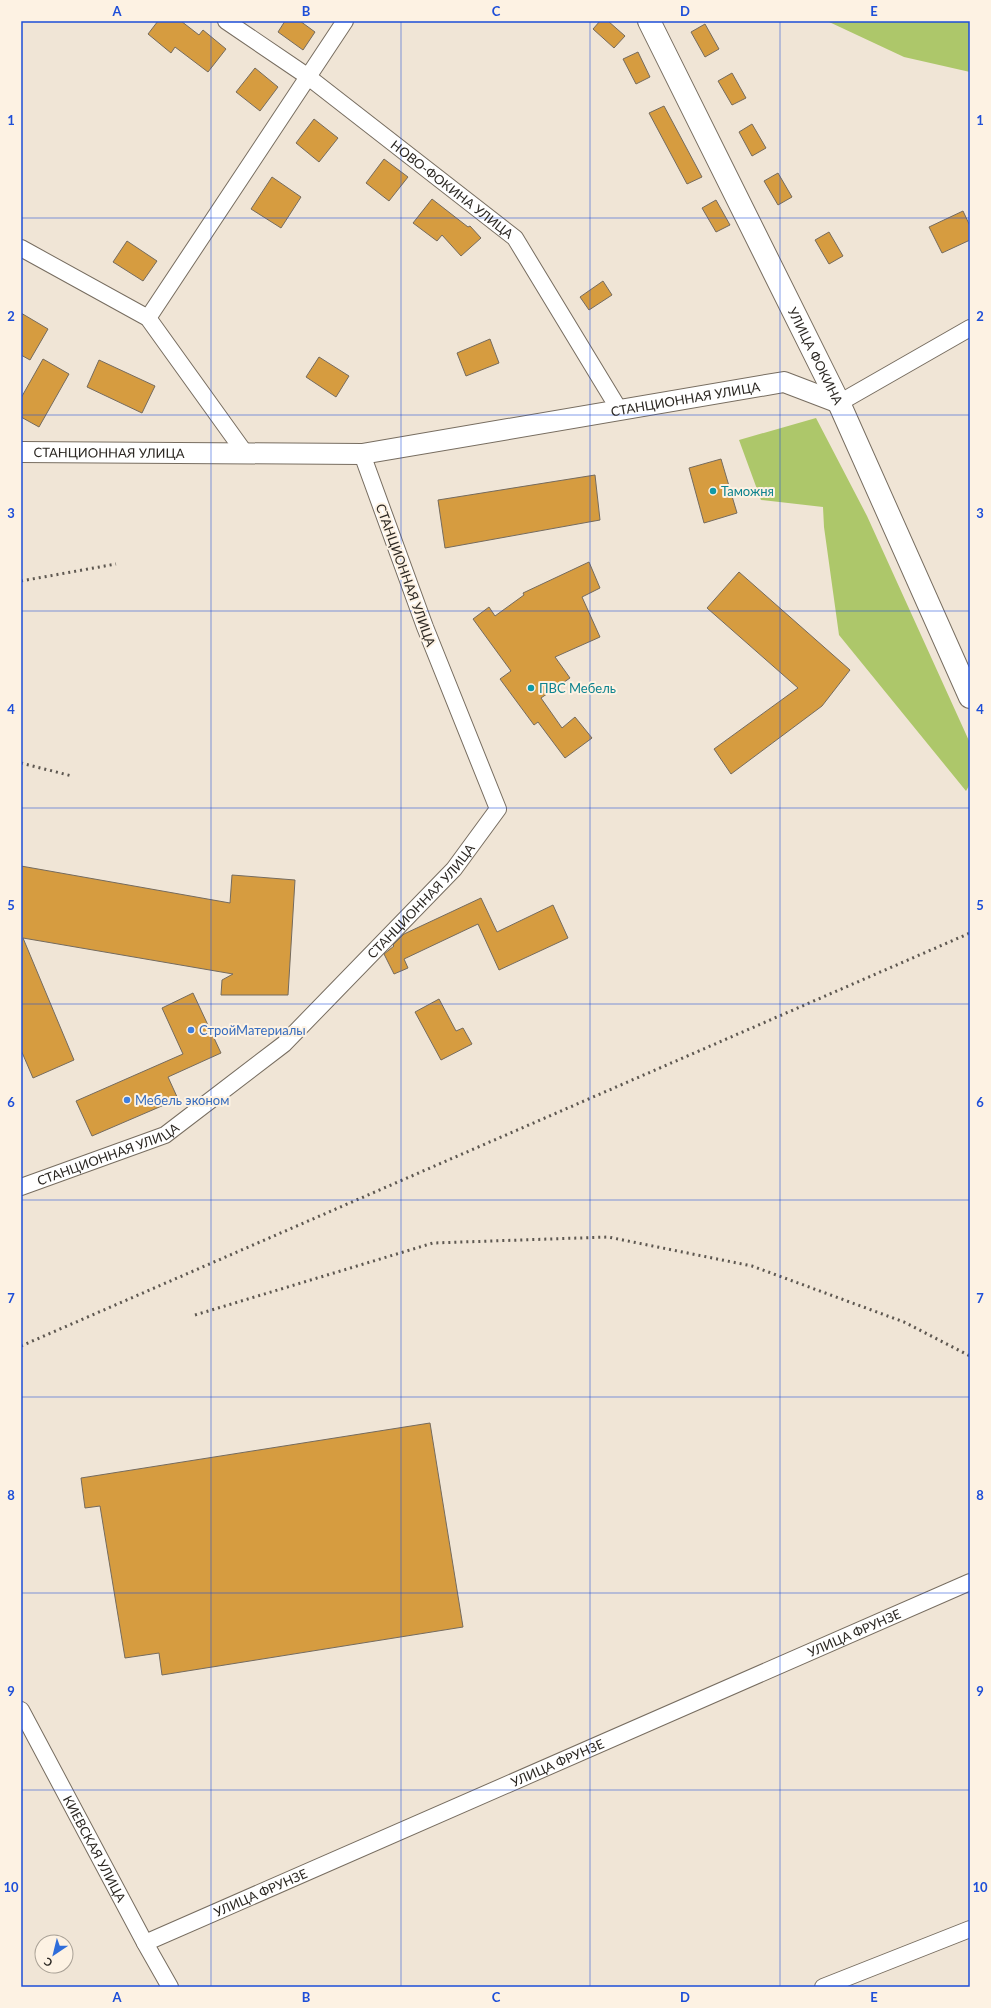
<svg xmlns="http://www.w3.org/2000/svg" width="991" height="2008" viewBox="0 0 991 2008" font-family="Lato,sans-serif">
	<rect width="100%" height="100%" fill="#f0e5d6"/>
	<g fill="#adc76a">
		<polygon points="827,21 970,21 970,72 904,57"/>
		<polygon points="816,418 867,516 970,743 970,784 966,791 839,635 824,527 823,507 761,500 739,440"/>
	</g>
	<g fill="#d69c40" stroke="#756b5e">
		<polygon points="158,21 181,21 199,35 203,30 226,49 208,72 175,47 171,53 148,34"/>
		<polygon points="285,21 300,21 315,32 303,50 278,32"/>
		<polygon points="600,21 608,21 625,36 614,48 593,29"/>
		<polygon points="705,24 719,49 705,57 691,32"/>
		<polygon points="638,52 650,77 636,84 623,59"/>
		<polygon points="255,68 278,87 260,111 236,92"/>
		<polygon points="732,73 746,98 732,105 718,81"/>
		<polygon points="664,106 702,177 687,184 649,113"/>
		<polygon points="314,119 338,138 319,162 296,143"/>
		<polygon points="752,124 766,148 752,156 739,132"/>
		<polygon points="384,159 408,177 389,201 366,183"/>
		<polygon points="778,173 792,197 778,205 764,181"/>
		<polygon points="272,177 301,197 281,228 251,209"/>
		<polygon points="432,199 468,227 470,226 481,238 461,256 442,235 437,241 413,223"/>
		<polygon points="716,200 730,225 716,232 702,208"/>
		<polygon points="963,211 970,226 970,240 942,253 929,227"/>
		<polygon points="829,232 843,256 829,264 815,240"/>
		<polygon points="127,241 157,261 143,281 113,262"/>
		<polygon points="603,281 612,295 589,310 580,297"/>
		<polygon points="21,313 48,329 30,360 21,355"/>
		<polygon points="490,339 499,363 466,376 457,353"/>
		<polygon points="319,357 349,376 336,397 306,377"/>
		<polygon points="43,359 69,374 39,427 21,417 21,398"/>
		<polygon points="99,360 155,386 142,413 87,387"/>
		<polygon points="721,459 737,513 704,523 689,468"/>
		<polygon points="595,475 600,520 445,548 438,500"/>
		<polygon points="589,562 600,588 582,597 600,637 555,657 570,678 541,698 562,728 575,717 592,738 565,758 538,722 534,725 500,679 511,671 473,619 489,607 495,616 524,595 523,593"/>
		<polygon points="739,572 850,670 822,706 731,774 714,749 798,688 707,608"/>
		<polygon points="21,866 230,903 232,875 295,880 288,995 221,995 222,980 233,974 23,938 74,1060 33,1078 21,1050"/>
		<polygon points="481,898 497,932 553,905 568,938 499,970 478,924 404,959 408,968 394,974 384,954 394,946 393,945 404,934"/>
		<polygon points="193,993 221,1053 168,1077 178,1099 92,1136 76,1101 183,1054 162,1008"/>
		<polygon points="439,999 456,1031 463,1028 472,1044 441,1060 415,1012"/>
		<polygon points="430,1423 463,1627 162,1675 159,1653 125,1658 100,1506 85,1508 81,1478"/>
	</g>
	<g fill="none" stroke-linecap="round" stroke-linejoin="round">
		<g stroke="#776d60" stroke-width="18">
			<g id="minor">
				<path id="s1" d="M226,21L307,76L515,238L620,411"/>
				<polyline points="21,248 148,318 245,453"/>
				<polyline points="148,318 345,21"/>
				<polyline points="839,403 970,328"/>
				<path id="s2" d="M21,1187L165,1135L284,1044L454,869L498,809L425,627L362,454"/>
				<path id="s3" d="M21,1710L145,1943L170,1987"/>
				<path id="s4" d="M145,1943L970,1582"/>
				<polyline points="823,1987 970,1929"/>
			</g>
		</g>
		<g stroke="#776d60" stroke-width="22">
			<g id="tertiary">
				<path id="s5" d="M21,452L362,454L784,382L839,403"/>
			</g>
		</g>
		<g stroke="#776d60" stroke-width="24">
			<g id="secondary">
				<path id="s6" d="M649,21L839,403L970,697"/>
			</g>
		</g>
		<use href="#minor" stroke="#fff" stroke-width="16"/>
		<use href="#tertiary" stroke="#fff" stroke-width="20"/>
		<use href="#secondary" stroke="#fff" stroke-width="22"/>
		<g stroke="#5e5851" stroke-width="3" stroke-dasharray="2 4" stroke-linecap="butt">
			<polyline points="21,581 116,564"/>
			<polyline points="21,763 72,776"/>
			<polyline points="195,1315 433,1243 608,1237 752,1266 904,1322 970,1356"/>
			<polyline points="21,1346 970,933"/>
		</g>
	</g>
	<path fill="none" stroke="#1d4ed8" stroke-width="1" stroke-opacity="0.55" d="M211,21V1987M401,21V1987M590,21V1987M780,21V1987M21,218H970M21,415H970M21,611H970M21,808H970M21,1004H970M21,1200H970M21,1397H970M21,1593H970M21,1790H970"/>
	<g fill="#0f9aa8" stroke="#fdf2e3" stroke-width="1.5">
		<circle cx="713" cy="491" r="4"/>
		<circle cx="531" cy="688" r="4"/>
	</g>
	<g fill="#3f7fe0" stroke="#fdf2e3" stroke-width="1.5">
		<circle cx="191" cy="1030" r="4"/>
		<circle cx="127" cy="1100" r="4"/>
	</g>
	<g text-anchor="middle" stroke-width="4" stroke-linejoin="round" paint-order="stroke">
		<g font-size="13" fill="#2c2823" stroke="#fdf2e3">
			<text dy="5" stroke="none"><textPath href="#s1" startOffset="282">НОВО-ФОКИНА УЛИЦА</textPath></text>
			<text dy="5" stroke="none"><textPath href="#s6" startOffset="374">УЛИЦА ФОКИНА</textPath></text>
			<text dy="5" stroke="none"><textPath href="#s5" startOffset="669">СТАНЦИОННАЯ УЛИЦА</textPath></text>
			<text dy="5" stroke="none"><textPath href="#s5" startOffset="88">СТАНЦИОННАЯ УЛИЦА</textPath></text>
			<text transform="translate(406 575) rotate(70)" y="5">СТАНЦИОННАЯ УЛИЦА</text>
			<text dy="5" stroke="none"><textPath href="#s2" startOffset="501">СТАНЦИОННАЯ УЛИЦА</textPath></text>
			<text dy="5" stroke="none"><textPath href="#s2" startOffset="93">СТАНЦИОННАЯ УЛИЦА</textPath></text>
			<text dy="5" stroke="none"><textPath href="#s4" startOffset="774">УЛИЦА ФРУНЗЕ</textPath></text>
			<text dy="5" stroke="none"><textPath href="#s4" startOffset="450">УЛИЦА ФРУНЗЕ</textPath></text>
			<text dy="5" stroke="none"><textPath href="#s3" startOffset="157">КИЕВСКАЯ УЛИЦА</textPath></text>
			<text dy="5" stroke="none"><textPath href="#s4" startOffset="126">УЛИЦА ФРУНЗЕ</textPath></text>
		</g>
		<g font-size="13" fill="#0d838f" stroke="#fdf2e3" text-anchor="start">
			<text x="721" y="496">Таможня</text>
			<text x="539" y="693">ПВС Мебель</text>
		</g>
		<g font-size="13" fill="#366cbe" stroke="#fdf2e3" text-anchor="start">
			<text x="199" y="1035">СтройМатериалы</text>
			<text x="135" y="1105">Мебель эконом</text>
		</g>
	</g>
	<rect width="991" height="2008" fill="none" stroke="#fdf2e3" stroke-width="44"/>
	<g transform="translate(54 1954) rotate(215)"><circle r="19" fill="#fdf2e3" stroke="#a9a196"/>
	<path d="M0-3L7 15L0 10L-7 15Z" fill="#2f6dda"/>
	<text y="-6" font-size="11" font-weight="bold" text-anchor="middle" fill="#2c2823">С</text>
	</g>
	<rect x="22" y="22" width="947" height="1964" fill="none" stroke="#1d4ed8" stroke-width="1.5"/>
	<g font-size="13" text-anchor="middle" font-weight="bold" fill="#1d4ed8">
		<text x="117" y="16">A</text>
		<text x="306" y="16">B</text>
		<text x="496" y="16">C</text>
		<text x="685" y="16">D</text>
		<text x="874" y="16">E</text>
		<text x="11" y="125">1</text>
		<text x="980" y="125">1</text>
		<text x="11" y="321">2</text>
		<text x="980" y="321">2</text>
		<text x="11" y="518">3</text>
		<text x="980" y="518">3</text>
		<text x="11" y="714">4</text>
		<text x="980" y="714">4</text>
		<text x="11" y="910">5</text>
		<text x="980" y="910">5</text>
		<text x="11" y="1107">6</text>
		<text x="980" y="1107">6</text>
		<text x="11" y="1303">7</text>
		<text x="980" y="1303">7</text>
		<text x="11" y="1500">8</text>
		<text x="980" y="1500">8</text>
		<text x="11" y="1696">9</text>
		<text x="980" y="1696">9</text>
		<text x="11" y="1892">10</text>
		<text x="980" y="1892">10</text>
		<text x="117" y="2002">A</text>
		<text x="306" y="2002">B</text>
		<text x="496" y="2002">C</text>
		<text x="685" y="2002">D</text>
		<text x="874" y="2002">E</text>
	</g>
</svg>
